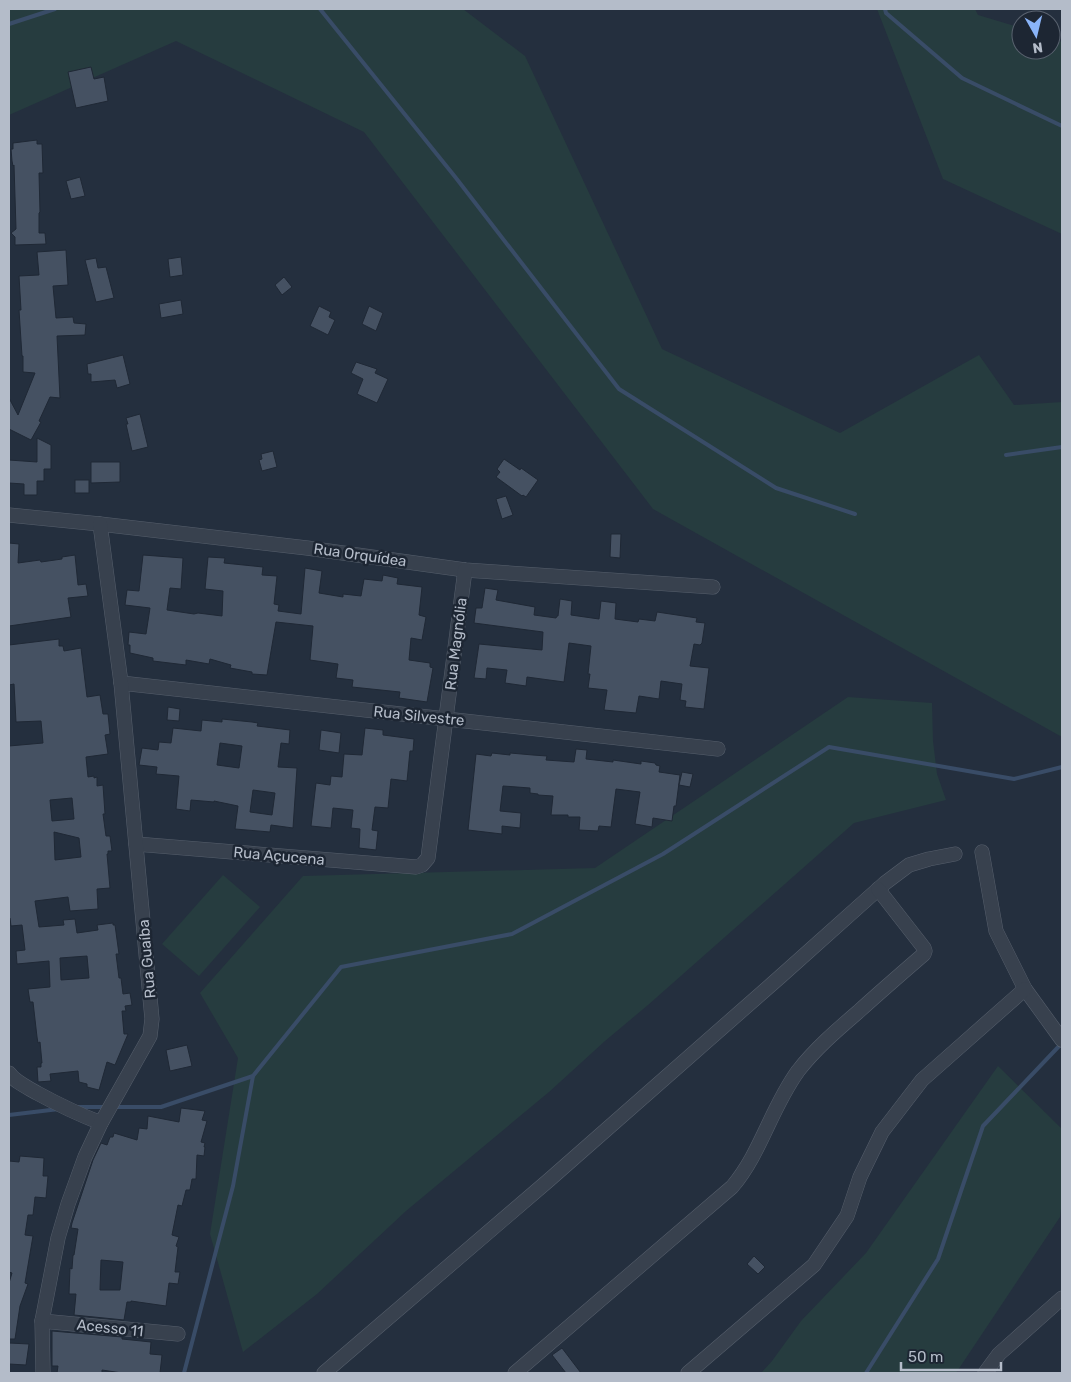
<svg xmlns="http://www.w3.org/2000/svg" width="1071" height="1382" viewBox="0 0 1071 1382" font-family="Rubik,sans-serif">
	<rect width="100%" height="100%" fill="#242f3e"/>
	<g fill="#263c3f">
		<polygon points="9,9 463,9 525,56 662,349 840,433 979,355 1014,405 1062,402 1062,737 653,509 364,132 176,41 9,115"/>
		<polygon points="877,9 975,9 978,15 1021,28 1021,50 1051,50 1051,38 1062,42 1062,234 943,179"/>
		<polygon points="848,697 932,703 933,741 937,774 946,800 854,823 648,1005 605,1041 549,1092 406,1211 317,1294 243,1352 210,1234 238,1058 200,993 303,876 595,868"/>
		<polygon points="223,875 260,907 199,976 162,944"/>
		<polygon points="998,1066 1062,1129 1062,1201 1060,1217 956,1373 761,1373 772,1361 801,1321 866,1253"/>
	</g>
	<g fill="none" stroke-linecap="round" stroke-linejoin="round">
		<g stroke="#394c67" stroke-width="4">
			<polyline points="320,9 456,178 619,389 776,488 855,514"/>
			<polyline points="885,9 886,13 962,78 1062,126"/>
			<polyline points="9,24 55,9"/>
			<polyline points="1006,455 1062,447"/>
			<polyline points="76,1107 106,1107"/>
			<polyline points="113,1107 161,1107 253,1076 341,967 512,934 663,854 829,747 1014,779 1062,767"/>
			<polyline points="9,1115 59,1109"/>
			<polyline points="184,1373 233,1186 253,1076"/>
			<polyline points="866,1373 938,1259 983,1126 1062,1043"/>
		</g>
	</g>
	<g fill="#455162" stroke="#1f2835" fill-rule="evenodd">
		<polygon points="91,67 94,79 104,77 108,101 76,108 68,72"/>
		<polygon points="37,140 37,144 42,144 43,173 39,173 40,212 39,213 39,233 45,233 46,244 15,245 15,237 11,233 16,229 14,165 13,166 12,161 11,149 13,149 13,143"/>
		<polygon points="80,177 85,196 71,199 66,181"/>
		<polygon points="66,250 68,285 53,286 56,318 73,317 74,323 86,324 85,335 57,336 60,398 50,397 39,421 41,422 31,440 9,429 9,398 18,415 35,373 23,372 23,356 22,356 19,310 21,310 19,276 39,275 37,252"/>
		<polygon points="181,257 183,275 170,277 168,259"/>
		<polygon points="96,258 98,268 106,267 114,298 96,302 85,260"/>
		<polygon points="284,277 292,287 282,295 275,285"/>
		<polygon points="181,300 183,314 161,318 159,304"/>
		<polygon points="319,306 331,312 329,317 335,320 328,335 310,326"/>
		<polygon points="369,306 383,313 376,331 362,324"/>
		<polygon points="123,355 130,384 117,388 115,380 91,382 91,374 88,374 87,364"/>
		<polygon points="356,362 377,369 375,373 388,379 377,403 357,394 363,379 351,373"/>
		<polygon points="140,414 148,447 132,451 126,424 128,424 126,418"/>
		<polygon points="37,438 51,445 51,469 44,469 44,481 37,481 37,495 24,495 24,484 9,483 9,460 37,462"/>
		<polygon points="273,451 277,467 262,471 259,460 262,459 261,454"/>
		<polygon points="504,459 520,470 521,468 538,480 526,497 523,495 522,496 496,477 500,472 497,469"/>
		<polygon points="91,462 120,462 120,482 91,483"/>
		<rect x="75" y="480" width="14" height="13"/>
		<polygon points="506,496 513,515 502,519 496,499"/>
		<polygon points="611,534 621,534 620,558 610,557"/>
		<polygon points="9,543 19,544 18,563 40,560 41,562 62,559 62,557 75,555 78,585 86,584 88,596 68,598 71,617 9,626"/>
		<polygon points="143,555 183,558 181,589 170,588 167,610 194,614 198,613 222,616 223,591 205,589 208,557 225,558 224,563 263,567 262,575 277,576 274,604 279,605 278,611 301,614 305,568 322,571 319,593 343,597 343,594 361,596 364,579 382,581 383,575 398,578 397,584 422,587 419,615 426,617 422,640 411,638 409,660 430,663 430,667 433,668 427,702 399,698 400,692 352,687 353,680 336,678 338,664 310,660 313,626 276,622 267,675 252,674 252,672 230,668 231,665 210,659 209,664 186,660 186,665 153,661 153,658 130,653 130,645 128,645 129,632 146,634 150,608 125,605 127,590 139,591"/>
		<polygon points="485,588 498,590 496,600 535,607 534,615 556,618 557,616 558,616 560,599 572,601 571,615 599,619 601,601 616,603 615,619 638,622 639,619 655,621 657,612 697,618 696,622 705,623 702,643 700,645 694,644 690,666 709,668 704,709 685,707 686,701 680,700 682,684 661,681 659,699 639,696 636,713 604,710 607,690 588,688 590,674 588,674 591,646 569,643 564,682 527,677 526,686 505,683 507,670 487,668 486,679 474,678 479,644 542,650 543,632 474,623 476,608 482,608"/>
		<path d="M59,639V646H63L64,651L81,648L87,697L100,695L103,714H108L110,734L105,735L108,754L86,757L88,777L94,776V778L97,777V786L103,785L105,814H103L106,836H110L112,851H108V854H107L110,888L97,889L98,909L70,911L68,897L35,901L39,927L64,925L63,920L75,919L77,933L98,930L97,925L113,923V925H115L119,954H116L119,978H121L123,994L130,993L132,1005L125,1006L126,1011H122L124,1034H128L115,1065L107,1062L99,1090L87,1087V1084L79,1082L78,1071L50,1074L51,1081L38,1082L37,1067H41V1063H42L40,1042L38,1043L37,1037L33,1002H30L28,989L50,987L49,961L17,964L16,951L25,950L22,925L11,926L10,918H9V746L43,743L41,721L16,722L14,684L9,685V645ZM72,798L74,819L52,821L50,800ZM54,832L79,838L81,857L55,860ZM87,956L89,978L61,980L60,958Z"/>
		<polygon points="168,707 180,709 179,721 167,720"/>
		<path d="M222,719L252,722L258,723L257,726L290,730L289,744L281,743L278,767L297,768L293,828L271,825L270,832L235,829L238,806L214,801V802L191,800L190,811L176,809L179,776L156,774L157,767L139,765L142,748L158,750L159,742L171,743L173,728L201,731L202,720L222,722ZM220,743L242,746L239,768L217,765ZM253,790L275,793L272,815L250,812Z"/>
		<polygon points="365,728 383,730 383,735 414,739 413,751 410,751 407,781 391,779 388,808 375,807 372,830 378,831 376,850 359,848 360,829 351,828 353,810 333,808 331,828 311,826 316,783 330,785 331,776 342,777 344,754 362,755"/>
		<polygon points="321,730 341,733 339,753 319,750"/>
		<polygon points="576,749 587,750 586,759 613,762 613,760 641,764 641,761 655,763 656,765 660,766 659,772 680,775 676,806 674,806 672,821 653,818 652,827 635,824 640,792 616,789 611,827 599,826 598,831 579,830 580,817 568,817 568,815 551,815 553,796 538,795 538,794 530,793 530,788 503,786 500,811 521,813 520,828 502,826 502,834 468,830 476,754 491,756 492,753 510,755 510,753 533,755 547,756 546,760 574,762"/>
		<polygon points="682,772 693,774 690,787 679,785"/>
		<polygon points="187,1045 192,1066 170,1071 166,1050"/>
		<path d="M181,1108L205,1111L202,1120L207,1121L201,1142L205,1143L204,1147H205L204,1156L197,1155L196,1179H192L190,1190H186L182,1206L178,1205L172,1235L179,1237L176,1246L178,1247L175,1272H180L178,1284L169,1283L166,1306L131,1301V1302H127L124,1320L74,1315L76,1294H69L70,1268L72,1269L73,1255H74L78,1229L71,1228L72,1223L93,1160L101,1143L107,1145L110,1137H113L114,1133L137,1140L139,1128L147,1129L148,1116L179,1122ZM101,1260L123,1262L120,1290H100Z"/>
		<polygon points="20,1156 44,1158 43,1176 48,1176 46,1198 35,1197 33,1215 28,1215 25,1235 33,1236 25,1283 28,1284 20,1306 15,1339 9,1339 9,1283 12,1273 9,1272 9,1161 19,1162"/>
		<polygon points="754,1256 765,1267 758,1274 747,1264"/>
		<polygon points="52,1331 122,1337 122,1339 151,1342 150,1354 162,1355 160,1373 122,1373 102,1370 102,1373 57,1373 58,1366 52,1366"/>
		<polygon points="9,1343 29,1344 26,1365 9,1364"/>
		<polygon points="562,1348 581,1373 566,1373 552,1355"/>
	</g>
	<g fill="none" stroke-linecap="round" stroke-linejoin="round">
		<g stroke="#565f6c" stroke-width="15">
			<g id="minor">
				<polyline points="9,515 100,524 307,548 465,570 713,587"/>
				<polyline points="121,683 718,749"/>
				<polyline points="136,844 416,867 422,865 428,858 465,570"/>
				<polyline points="982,852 996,931 1025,989 1062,1040"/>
				<path d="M9,1073C15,1082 27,1087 37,1093C59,1105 78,1114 101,1123"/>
				<polyline points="42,1321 178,1334"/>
				<polyline points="43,1373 42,1321 58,1238 68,1204 85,1157 101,1123 150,1036 152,1019 121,683 100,524"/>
				<polyline points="324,1373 549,1180 781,976 885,883 909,865 929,859 955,854"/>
				<path d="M515,1373L732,1187C761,1153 771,1108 798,1071C815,1049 837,1030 858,1012C880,992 902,973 924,954L925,951L924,948L878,889"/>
				<polyline points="688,1373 814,1265 847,1216 860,1177 882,1132 922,1080 1025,989"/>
				<polyline points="985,1373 999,1354 1062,1298"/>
			</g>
		</g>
		<use href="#minor" stroke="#38414e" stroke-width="14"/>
	</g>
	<g text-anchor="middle" stroke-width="5" stroke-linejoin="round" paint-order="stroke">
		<g font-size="15" fill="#b4bcc9" stroke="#1d2633">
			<text transform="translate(360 555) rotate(8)" y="5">Rua Orquídea</text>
			<text transform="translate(456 644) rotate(-83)" y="5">Rua Magnólia</text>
			<text transform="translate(419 716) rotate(6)" y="5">Rua Silvestre</text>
			<text transform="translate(279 856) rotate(5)" y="5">Rua Açucena</text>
			<text transform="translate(147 959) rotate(-95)" y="5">Rua Guaíba</text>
			<text transform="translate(110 1328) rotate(6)" y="5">Acesso 11</text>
		</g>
	</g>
	<rect width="1071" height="1382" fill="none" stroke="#b4bcc9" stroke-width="20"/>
	<g transform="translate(1036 35) rotate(172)"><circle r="24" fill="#1d2633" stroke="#59626f"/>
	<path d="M0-4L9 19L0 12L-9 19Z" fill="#8ab4f8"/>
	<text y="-8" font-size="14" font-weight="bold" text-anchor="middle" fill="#b4bcc9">N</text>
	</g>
	<path d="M901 1362v8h100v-8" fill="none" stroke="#b4bcc9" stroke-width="2.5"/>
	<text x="908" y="1362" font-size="15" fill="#b4bcc9" stroke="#1d2633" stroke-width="4" paint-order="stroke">50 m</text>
</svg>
